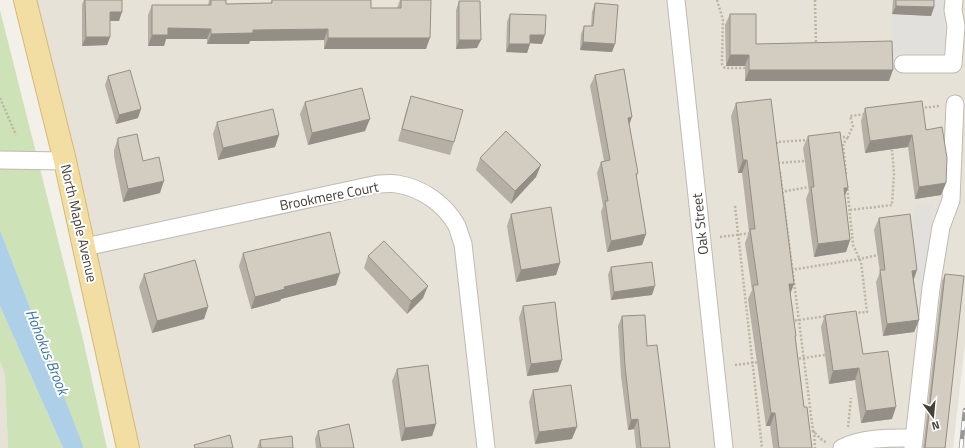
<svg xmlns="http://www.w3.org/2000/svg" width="965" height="448" viewBox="0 0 965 448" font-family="'Titillium Web',sans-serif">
	<rect width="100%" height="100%" fill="#f3f0e9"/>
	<g fill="#e6e2d8">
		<polygon points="32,0 965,0 965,343 953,448 140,448 101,280"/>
		<polygon points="0,361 5,375 8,448 0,448"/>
	</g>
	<g fill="#cee2b7">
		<polygon points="0,10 83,339 107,448 83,448 0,230"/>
		<polygon points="0,306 63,448 8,448 5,375 0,361"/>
	</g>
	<g fill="#e2e0dd">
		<polygon points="931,0 961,0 957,54 892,53 892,14"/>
		<polygon points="933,202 926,330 913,268 912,224 917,205"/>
	</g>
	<polygon fill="#adcfe8" points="0,230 83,446 83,448 63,448 0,306"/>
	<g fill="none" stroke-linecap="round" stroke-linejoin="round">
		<g stroke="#c0bab0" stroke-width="19">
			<g id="minor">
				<polyline points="676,0 724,448"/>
				<polyline points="903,64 953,64 956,26 953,10 954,0"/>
				<polyline points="0,160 65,161"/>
				<path d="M85,247L378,184C384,184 391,183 397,184C422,188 445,204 457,226C459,232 461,238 463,244L486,448"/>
				<path d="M842,448C863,437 891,438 914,438"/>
				<polyline points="913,448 931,288 941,227 951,200 955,104"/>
			</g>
		</g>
		<g stroke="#d6ba74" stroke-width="24">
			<polyline id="major" points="25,0 65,161 128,448"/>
		</g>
		<g stroke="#bdb3a0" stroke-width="2.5" stroke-dasharray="2 2" stroke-linecap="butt">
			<polyline points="717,0 723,20 722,64 725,68 745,68"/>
			<polyline points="815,0 816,45"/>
			<polyline points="0,98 16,135"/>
			<polyline points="921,108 940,106"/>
			<polyline points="839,137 848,137 853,126 850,116 866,114"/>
			<polyline points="777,144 777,142 808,140"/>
			<polyline points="778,163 805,161"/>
			<polyline points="780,172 813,431 821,439 827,443"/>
			<polyline points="846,174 843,144 848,137"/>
			<polyline points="847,185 853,245 861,262 867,312 855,313"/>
			<polyline points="781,192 809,187"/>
			<polyline points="735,206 762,448"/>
			<polyline points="850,210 892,205 894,173 892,150"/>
			<polyline points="720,237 751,233"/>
			<polyline points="791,270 859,259 878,255"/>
			<polyline points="791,321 828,316"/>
			<polyline points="795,359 825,355"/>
			<polyline points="735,365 760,362"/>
			<polyline points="848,427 851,398"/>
			<polyline points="814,431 815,448"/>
		</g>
		<use href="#minor" stroke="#fff" stroke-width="17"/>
		<use href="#major" stroke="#f2dda2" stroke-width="22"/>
		<g stroke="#979797" stroke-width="4.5">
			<polyline id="rail" points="961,448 965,410"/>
		</g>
		<use href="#rail" stroke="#fff" stroke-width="3" stroke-dasharray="9" stroke-linecap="butt"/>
	</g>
	<g fill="#b5afa5">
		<polygon points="84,0 122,0 119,21 110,21 110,37 107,45 82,46 82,4"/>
		<polygon points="209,0 226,0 226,4 270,4 272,0 371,0 371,8 397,8 400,0 431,0 426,49 324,49 324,40 250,41 249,44 207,44 207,39 166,39 164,46 148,46 148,15 152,5 208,5"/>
		<polygon points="893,0 934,0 934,7 931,16 892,14"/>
		<polygon points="459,1 477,48 456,49 456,10"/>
		<polygon points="595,3 612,52 580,50 581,34 584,26 591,26 592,12"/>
		<polygon points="510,14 542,44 530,43 527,53 506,52 507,22"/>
		<polygon points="730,14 756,44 889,81 745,81 745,66 726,66 725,25"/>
		<polygon points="595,75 629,126 638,173 636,177 646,234 642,245 607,252 601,212 603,206 597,173 601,162 604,161 590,86"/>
		<polygon points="108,76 138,118 116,124 105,85"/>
		<polygon points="411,96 454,142 450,155 398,141 407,108"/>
		<polygon points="305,102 365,131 308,145 300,114"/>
		<polygon points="736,103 790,293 804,407 812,448 773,448 770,426 766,426 748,299 752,290 745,243 749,232 742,173 738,173 731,116"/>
		<polygon points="865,108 926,130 946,183 941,195 915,199 908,147 865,153 861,121"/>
		<polygon points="217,122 279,135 275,147 218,160 213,134"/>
		<polygon points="808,136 845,196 850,240 846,252 814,257 806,199 809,191 803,148"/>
		<polygon points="118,138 143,161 160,193 123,202 114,156 114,150"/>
		<polygon points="480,158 536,177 511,204 476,170"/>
		<polygon points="511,214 560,263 556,275 516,282 507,226"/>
		<polygon points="879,218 914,280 919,320 914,332 883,336 876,282 880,272 874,230"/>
		<polygon points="243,253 336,285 281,299 280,301 251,309 239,266"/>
		<polygon points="368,256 423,298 407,314 364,268"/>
		<polygon points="611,267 652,295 611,300 608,275"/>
		<polygon points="144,274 208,307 204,319 152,333 139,287"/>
		<polygon points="945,274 945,448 923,448 942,281"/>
		<polygon points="523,306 558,372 527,376 519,318"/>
		<polygon points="825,315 863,354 892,419 861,423 855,380 829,384 821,327"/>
		<polygon points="622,316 647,346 670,448 636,448 634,429 628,430 621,376 618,326"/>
		<polygon points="397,369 436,424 432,436 401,441 392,381"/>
		<polygon points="533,390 572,439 535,444 529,402"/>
		<polygon points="318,431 354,448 316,448 315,439"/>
		<polygon points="260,440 293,448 257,448"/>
	</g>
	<g fill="#948f86">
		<polygon points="896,6 934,7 931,16 892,14"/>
		<polygon points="110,12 122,12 119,21 107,21"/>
		<polygon points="168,28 211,29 207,39 166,39 164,46 148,46 152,35"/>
		<polygon points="328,29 324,40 250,41 249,44 207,44 211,34 253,30"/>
		<polygon points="530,35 545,35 542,44 527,43"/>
		<polygon points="86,37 110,37 107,45 82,46"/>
		<polygon points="328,38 430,38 426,49 324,49"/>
		<polygon points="459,40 481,40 477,48 456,49"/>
		<polygon points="583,42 615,44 612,52 580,50"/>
		<polygon points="509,44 530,44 527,53 506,52"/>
		<polygon points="730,55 749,55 745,66 726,66"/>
		<polygon points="749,70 893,70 889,81 745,81"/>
		<polygon points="141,109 138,118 116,124 119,115"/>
		<polygon points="632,117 628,128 628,118"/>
		<polygon points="370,119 365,131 308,145 312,133"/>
		<polygon points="279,135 275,147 218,160 223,148"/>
		<polygon points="912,135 908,147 865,153 870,141"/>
		<polygon points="743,160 747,160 742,173 738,173"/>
		<polygon points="541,165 536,177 511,204 515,191"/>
		<polygon points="164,181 160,193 123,202 128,189"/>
		<polygon points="946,183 941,195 915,199 919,187"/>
		<polygon points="844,188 848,188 843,200"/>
		<polygon points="646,234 642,245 607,252 611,241"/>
		<polygon points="850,240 846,252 814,257 818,244"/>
		<polygon points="560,263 556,275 516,282 521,270"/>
		<polygon points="917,270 913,282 912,271"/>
		<polygon points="340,273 336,285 281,299 280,301 251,309 255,297 284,287"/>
		<polygon points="789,284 794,284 789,297"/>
		<polygon points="428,286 423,298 407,314 411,301"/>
		<polygon points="655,286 652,295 611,300 614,292"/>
		<polygon points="208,307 204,319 152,333 157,321"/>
		<polygon points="919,320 914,332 883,336 887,324"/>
		<polygon points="562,360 558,372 527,376 531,364"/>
		<polygon points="859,368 855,380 829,384 833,371"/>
		<polygon points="896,407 892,419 861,423 866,411"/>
		<polygon points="771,413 775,413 770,426 766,426"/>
		<polygon points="638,419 634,429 628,430 631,420"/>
		<polygon points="436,424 432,436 401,441 405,428"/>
		<polygon points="577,427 572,439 535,444 539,432"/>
	</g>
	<g fill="#d3ccc0" stroke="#948f86">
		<polygon points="85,0 122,0 122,12 110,12 110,37 86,37"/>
		<polygon points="211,0 226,0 226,4 272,3 272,0 371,0 371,8 401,8 401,0 431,0 430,38 328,38 328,29 253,30 253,33 211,34 211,29 168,28 168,35 152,35 152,5 211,5"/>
		<polygon points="896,0 934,0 934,7 896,6"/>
		<polygon points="459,1 480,1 481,40 459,40"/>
		<polygon points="595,3 618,5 615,44 583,42 584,26 593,26"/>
		<polygon points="510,14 546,15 545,35 530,35 530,44 509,44"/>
		<polygon points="730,14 756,14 756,44 892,41 893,70 749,70 749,55 730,55"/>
		<polygon points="624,69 632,117 628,118 638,173 636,174 646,234 611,241 605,201 608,201 601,162 610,160 595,75"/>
		<polygon points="130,70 141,109 119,115 108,76"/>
		<polygon points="362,88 370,119 312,133 305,102"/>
		<polygon points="411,96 463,110 454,142 402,129"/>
		<polygon points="771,99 794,284 789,284 796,336 795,336 804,407 807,407 812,448 779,448 775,413 771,413 753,285 758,285 750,229 755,229 747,160 743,160 736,103"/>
		<polygon points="922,101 926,130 942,127 947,158 946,183 919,187 912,135 870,141 865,108"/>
		<polygon points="273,109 279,135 223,148 217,122"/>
		<polygon points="506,131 541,165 515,191 480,158"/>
		<polygon points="840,132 848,188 844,188 850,240 818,244 811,187 814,187 808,136"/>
		<polygon points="137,134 143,161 159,157 164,181 128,189 118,144 118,138"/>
		<polygon points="551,207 560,263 521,270 511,214"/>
		<polygon points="910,214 917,270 912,271 919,320 887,324 880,270 885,270 879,218"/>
		<polygon points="330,232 340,273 284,287 285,289 255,297 243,253"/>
		<polygon points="384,241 428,286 411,301 368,256"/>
		<polygon points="195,260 208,307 157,321 144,274"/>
		<polygon points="652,262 655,286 614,292 611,267"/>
		<polygon points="945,274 964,276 945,448 925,448"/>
		<polygon points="555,302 562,360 531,364 523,306"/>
		<polygon points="856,311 863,354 888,351 896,407 866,411 859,368 833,371 825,315"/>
		<polygon points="645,315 647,346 657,345 670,448 641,448 638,419 631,420 625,366 622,316"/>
		<polygon points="428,365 436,424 405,428 397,369"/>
		<polygon points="571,385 577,427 539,432 533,390"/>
		<polygon points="349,424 354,448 321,448 318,431"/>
		<polygon points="230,435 233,448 195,448 194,445"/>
		<polygon points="292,436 293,448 261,448 260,440"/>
	</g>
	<g text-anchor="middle" stroke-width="4" stroke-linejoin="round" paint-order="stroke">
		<g font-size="14" fill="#454038" stroke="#fff">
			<text transform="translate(329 196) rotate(-11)" y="5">Brookmere Court</text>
			<text transform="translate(79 223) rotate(77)" y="5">North Maple Avenue</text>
			<text transform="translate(700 224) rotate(-96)" y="5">Oak Street</text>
		</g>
		<g font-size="15" font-style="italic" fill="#3e78a5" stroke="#fff">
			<text transform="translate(47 352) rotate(68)" y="5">Hohokus Brook</text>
		</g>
	</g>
	<g transform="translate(933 416) rotate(164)" stroke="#ffffff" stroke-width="3" paint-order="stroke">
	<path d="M0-3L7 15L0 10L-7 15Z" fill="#454038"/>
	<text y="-6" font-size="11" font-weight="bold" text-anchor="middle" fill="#454038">N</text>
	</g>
</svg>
